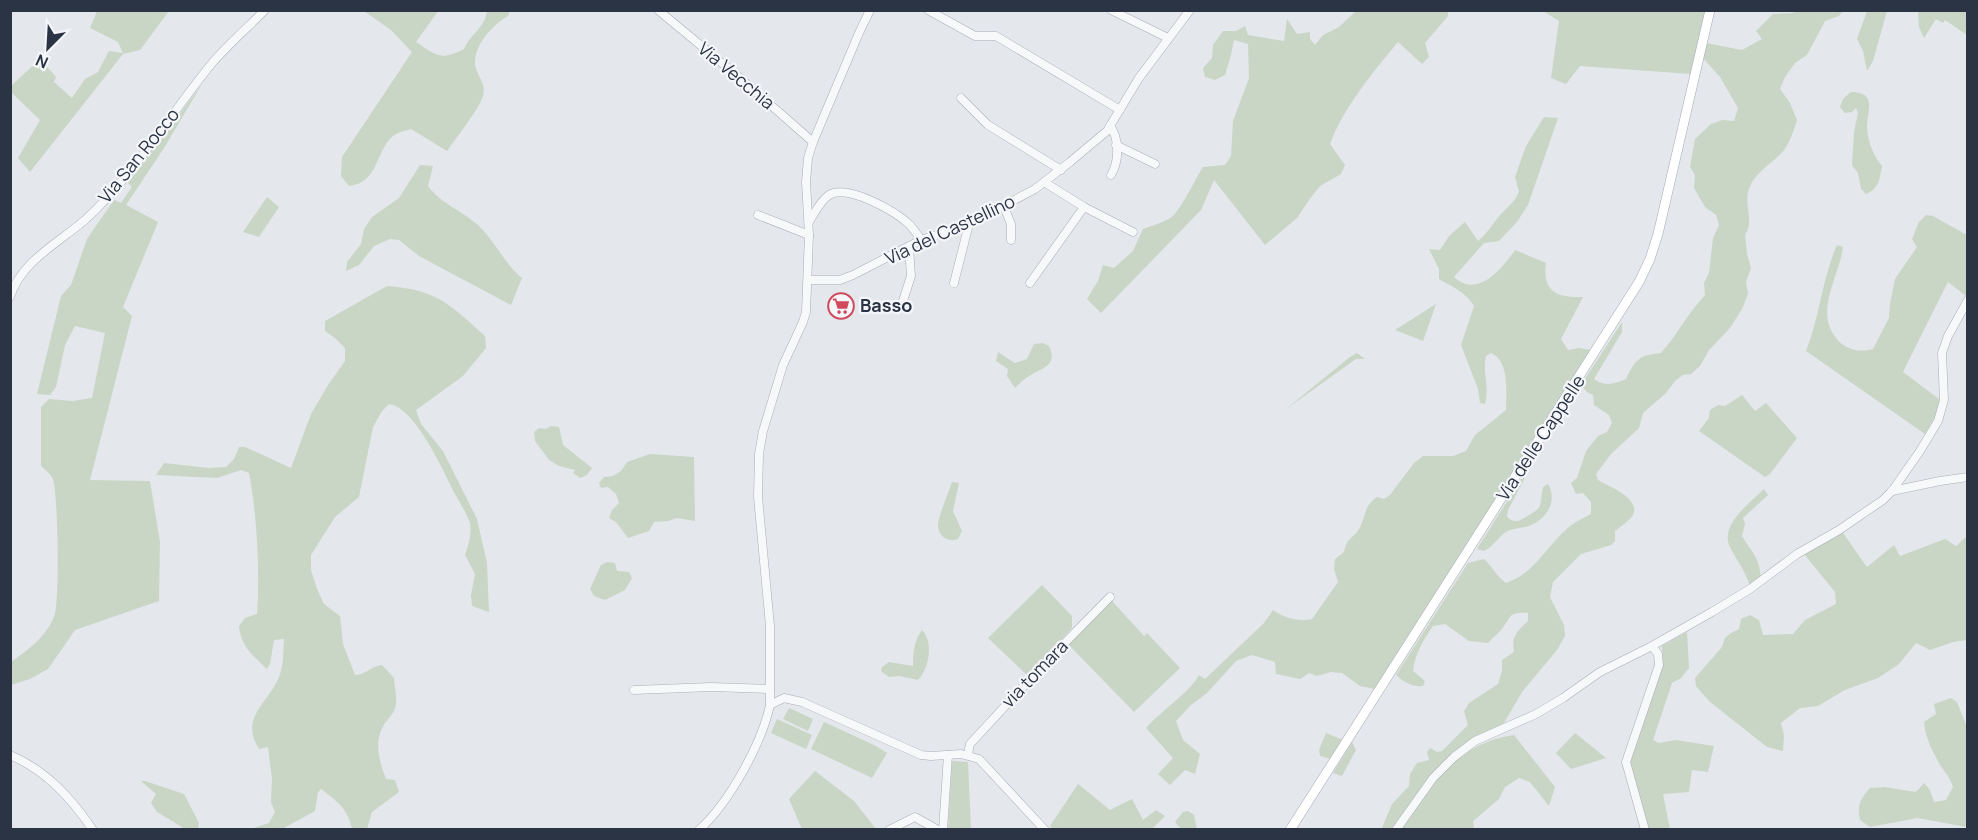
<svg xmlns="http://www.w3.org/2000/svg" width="1978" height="840" viewBox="0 0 1978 840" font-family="Manrope,sans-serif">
	<rect width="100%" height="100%" fill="#e4e7ec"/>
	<g fill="#c9d6c5">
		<polygon points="97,11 169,11 140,50 123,54 30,172 18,158 40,120 11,92 11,86 40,59 56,77 54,82 72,98 85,79 98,72 109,51 123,53 118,42 90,28"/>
		<path d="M364,11H438L416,42C437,56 441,61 464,49C471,33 485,28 487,11H510L508,16C492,25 470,49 476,69C480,80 486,84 483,96C479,109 456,138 447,151L411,129C405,131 398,132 393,136C375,151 379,183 349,186L341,176L342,157L412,52L391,30Z"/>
		<path d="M1356,11H1448V16L1425,43L1429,57L1422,64L1398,42C1374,71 1343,108 1330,144L1345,165L1341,174L1320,186L1309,200L1297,218L1265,245L1214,180L1201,210L1101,313L1087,299L1098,281L1103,265L1114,268L1133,251L1143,229C1151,226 1161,223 1169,219C1180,213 1195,179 1203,167L1225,165L1231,156L1233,121L1249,78L1248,44L1234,40L1231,55L1225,75L1215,80L1205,77L1203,68L1212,58L1213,45L1223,31H1236L1245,26L1248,35L1284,41L1287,19L1297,34L1310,32V39L1315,45L1323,35L1339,27Z"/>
		<polygon points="1543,11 1706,11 1691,74 1580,66 1566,84 1551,78 1559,21"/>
		<path d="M1795,11H1843L1839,16L1825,21L1807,55L1795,63L1785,77L1780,89L1790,103L1797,120C1794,130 1790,142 1784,150C1773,164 1755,171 1749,189C1743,204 1755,221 1745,235L1747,254L1751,268L1746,282L1748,294L1742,309L1730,328L1709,350L1700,366L1691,374L1683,375L1676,380L1665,394L1643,413L1639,428L1611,454L1596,474L1598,480C1608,486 1641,498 1633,515C1629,521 1620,527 1615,531V541L1611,545L1581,554L1553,582L1550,597L1564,625L1565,636L1557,650L1522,692L1504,723L1468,742L1434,771L1391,829L1381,830L1392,804L1409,786L1410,774L1417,763L1429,760L1427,752L1430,748L1437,752L1442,751L1468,725L1464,711L1469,703L1498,684L1502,671V660L1514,652C1511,637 1517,631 1528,621V613C1508,612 1512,616 1502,629C1498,634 1492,638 1488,643L1469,641L1445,624L1433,626C1423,641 1415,653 1413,671L1425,681L1423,686C1411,687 1404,682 1396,675L1468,563L1484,559C1493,567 1496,576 1506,583C1534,574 1548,544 1570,526C1576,521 1584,518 1591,514V502L1583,493L1576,494L1571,483L1577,478L1586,451L1598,436L1607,432L1612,423L1609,415L1594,405L1593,395L1587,392L1581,385L1622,322V332L1594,379C1605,387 1614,384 1626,379C1635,360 1639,355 1661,353C1677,335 1688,313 1705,295L1704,283L1709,273L1713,238L1719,225L1716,215L1705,207L1694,188L1695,175L1690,167L1693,150L1695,139L1711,124L1722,120L1734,121L1738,108L1720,77L1703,58L1706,43L1742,50L1762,39L1756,31L1773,14L1793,13Z"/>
		<polygon points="1867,11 1887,11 1873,61 1867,71 1863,51 1857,39"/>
		<polygon points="1918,11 1967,11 1967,35 1945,20 1943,23 1936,19 1924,38 1919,27"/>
		<path d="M202,84L164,148L126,205L158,222L123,307L132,316L90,480L150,481L160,542L159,601L75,630L48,669L30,679L11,685V662C29,649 45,638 54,617C60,604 58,494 53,479C51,474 45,470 41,466V407L49,399L73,401L92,398L105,333L75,326L65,345L56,387L50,395L37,394L61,296L71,285L87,239L114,200L121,203L132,187L128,183Z"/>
		<path d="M1851,92C1878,92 1867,112 1867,127C1867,140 1874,157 1882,166C1880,178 1879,189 1866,194L1861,189L1858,173L1852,165L1854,132L1858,113L1856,108L1852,112L1845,113L1840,107L1843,99Z"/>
		<path d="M1544,117L1558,118L1528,205L1517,222L1499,241L1484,243L1454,277C1477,299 1502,269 1515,250L1546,263C1542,292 1557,298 1583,297L1561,339L1568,350L1579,348L1592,350L1375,689L1360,686L1342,673L1331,672L1317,676L1309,673L1300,679L1276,674L1275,662L1252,655L1236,661L1207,693L1191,705L1176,721L1183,740L1200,754L1195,774L1185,770L1170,785L1158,774L1173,758L1146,728C1160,712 1191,691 1199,675L1205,679L1264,623L1273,610C1285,618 1297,622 1312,619L1338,582L1334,569L1335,559L1344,552C1348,535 1354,539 1360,527C1367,514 1363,507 1377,497L1384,499L1390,495L1414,463L1423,456H1453L1466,451L1475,435L1506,410C1506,393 1510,361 1491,353L1486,356C1482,372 1490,387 1485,404L1480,403L1478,389L1461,345L1474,306C1467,293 1451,286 1439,279V269L1429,249L1440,250L1449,236L1465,222L1478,241C1488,233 1494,221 1504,211C1511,204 1515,201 1519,192L1515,177L1526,146Z"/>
		<path d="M420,165L433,166L428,186C442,205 464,211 480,227C496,243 504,263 522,278L511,305L419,256L399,240L390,239L374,246L359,265L346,271L347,262L361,244L364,229L372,217L399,198Z"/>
		<polygon points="267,197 279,207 259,237 243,232"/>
		<path d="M1926,215L1933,216L1967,235V293L1966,296L1948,282L1903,372L1939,399L1938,411L1925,434L1806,351C1820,316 1822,279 1837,245L1843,247C1839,279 1810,316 1842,344C1851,351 1862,352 1873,349L1889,318L1890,304L1895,279L1917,247L1912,239L1919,222Z"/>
		<path d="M387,286C438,290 449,304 485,336L486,348L463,376L416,410L421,424L443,451L477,519L487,563L489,612L472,606L471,595L475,574L465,555C468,546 472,534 470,523C467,514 460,503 455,494C444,472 415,407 389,404L382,411L373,427L359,497L335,517L311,555V570L317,589L324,604L340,616L343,644L355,675C366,675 371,666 382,665L394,678C394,686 397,695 396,702C396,711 390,717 385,723C373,742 379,760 386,779L395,780L399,792L372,812L367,829H352C348,809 337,801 321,789L318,792L315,811L282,829H251L269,823L275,812L271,802L272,779L268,747L259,749C239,717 268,704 279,677C284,664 283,652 284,639L274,640L270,664L267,669C254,657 240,645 239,626L245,618L257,614C260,573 257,513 249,473L241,470L217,478L156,475L164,463L209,468L226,467L234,459L239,447H245L291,468L311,414L328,385L345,361V348L335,338L325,331V321Z"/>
		<polygon points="1436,304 1423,341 1395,330"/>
		<path d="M1043,343L1049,346C1058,366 1043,367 1031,375C1025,378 1020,383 1015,388L1007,376L1008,369L996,361L998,352L1015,363L1027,359L1034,344Z"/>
		<polygon points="1357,353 1365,359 1356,359 1286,409 1350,357"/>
		<polygon points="1742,395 1755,411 1766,403 1797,438 1770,474 1765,477 1699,431 1709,418 1710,410 1718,405 1725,406"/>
		<polygon points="551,426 559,427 563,445 592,468 587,475 580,478 573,473 575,470 559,466 549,460 535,441 534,432 539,428 546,429"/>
		<polygon points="650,454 694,457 695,521 677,518 668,521 654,522 649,531 628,538 616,522 609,518 612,510 619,503 616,494 608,487 601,488 599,483 604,477 613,476 621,471 627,462"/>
		<path d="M1526,471V476L1508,510L1507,517L1511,520C1517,522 1519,521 1524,518C1544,506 1539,510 1543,487L1548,484C1558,501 1547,519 1529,526C1523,528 1516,528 1510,530C1499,534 1495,546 1484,551L1477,549Z"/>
		<path d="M952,482L959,483L953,511L962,531L958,539C948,543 938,536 938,525C938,517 949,492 952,482Z"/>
		<path d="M1764,489L1768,495L1743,518L1745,524L1742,536C1752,553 1759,556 1761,578L1750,586C1745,570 1737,561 1730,547C1719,525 1750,503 1764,489Z"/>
		<polygon points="1843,533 1867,567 1894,545 1900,556 1945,539 1956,546 1967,536 1967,640 1953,642 1930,650 1916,643 1899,664 1878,678 1845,690 1818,706 1800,708 1781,723 1784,735 1783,751 1767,747 1710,702 1696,686 1695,678 1722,647 1725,638 1731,633 1739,629 1741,619 1750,615 1759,620 1763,635 1793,634 1805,620 1836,604 1835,592 1804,554"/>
		<polygon points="607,562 615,563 617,571 629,572 632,578 625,590 605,600 594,596 590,589 601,565"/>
		<polygon points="1042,585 1072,616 1072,628 1027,675 988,638"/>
		<polygon points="1112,601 1144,636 1147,633 1180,668 1134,712 1067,643"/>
		<path d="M922,630C934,642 929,669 918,680L899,676L889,677L881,671L882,667L889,662L913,666C913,652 914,641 922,630Z"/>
		<polygon points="1687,632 1689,668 1681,678 1672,683 1653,740 1659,743 1676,740 1714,746 1708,772 1692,770 1689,792 1663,794 1670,829 1648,830 1630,766 1631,756 1661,671 1663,663 1662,646"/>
		<path d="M1951,698L1957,702L1967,727V827L1917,818L1870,827L1860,820C1857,805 1860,799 1870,788L1884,787L1916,792L1924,783L1930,790L1934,802L1946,800L1953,787C1950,776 1944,772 1939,763C1932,751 1925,736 1924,722L1936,714L1934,704Z"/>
		<polygon points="789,708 813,719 808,731 783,719"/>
		<polygon points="777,719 812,735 806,749 771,733"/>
		<polygon points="824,722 876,746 887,753 872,778 811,749"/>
		<polygon points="1326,733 1343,740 1331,759 1320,756 1319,750"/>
		<polygon points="1575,733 1606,758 1571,769 1556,753"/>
		<path d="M1514,735L1555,787L1549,806L1530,782L1519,778L1505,787L1499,799L1473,821L1474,829L1401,830C1432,785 1456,743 1514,735Z"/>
		<polygon points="1352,742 1356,750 1342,776 1333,773"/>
		<polygon points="952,761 968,762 971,829 948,829"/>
		<polygon points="815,771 854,801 876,829 802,829 789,799"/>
		<polygon points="141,781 145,781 184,794 199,823 198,829 182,829 182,827 157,812 151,803 156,794"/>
		<polygon points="1078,784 1110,810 1132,799 1143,820 1156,810 1165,816 1152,829 1053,829 1050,826"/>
		<polygon points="1188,811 1194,815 1197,829 1181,829 1175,822 1183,812"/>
	</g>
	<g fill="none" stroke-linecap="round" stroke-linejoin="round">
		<g stroke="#a9aeb7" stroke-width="9">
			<g id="minor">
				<polyline points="658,10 740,78 813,142"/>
				<polyline points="928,10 975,36 996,36 1120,110"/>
				<polyline points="1111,10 1168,38"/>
				<polyline points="961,98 988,125 1061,170"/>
				<path d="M1110,126C1120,139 1119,162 1111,175"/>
				<polyline points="1116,145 1155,164"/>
				<polyline points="1044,182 1084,207 1133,232"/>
				<polyline points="1004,207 1011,224 1011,240"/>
				<polyline points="758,215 809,235"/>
				<path d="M809,222C814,214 820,201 829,195C848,184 895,211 910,225C914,230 918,235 921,240"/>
				<polyline points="808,280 840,280 853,275 921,240 969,224 1035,189 1070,162 1107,131 1139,78 1190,10"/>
				<polyline points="954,283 969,224"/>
				<polyline points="1030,283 1084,207"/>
				<path d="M10,297C21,261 60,242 86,219C136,173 170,114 213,62C229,44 248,27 265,10"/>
				<polyline points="901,307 911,276 909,247"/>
				<polyline points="1892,491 1940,481 1968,477"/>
				<polyline points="634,690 711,687 770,689"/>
				<polyline points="770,705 784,698 802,702 921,755 931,756 961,754 979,759 1045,830"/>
				<polyline points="968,754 970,744 1045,663 1110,597"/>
				<path d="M10,755C47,771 71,798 93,830"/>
				<path d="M699,830C729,803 762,743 770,705V626L758,497L759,454L763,431L783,365L803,322L806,312L809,235L806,182L808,158L813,142L859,33L870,10"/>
				<polyline points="889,830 915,817 938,830"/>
				<polyline points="943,830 948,755"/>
				<polyline points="1396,830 1433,778 1454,757 1475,741 1536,714 1563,698 1600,672 1652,646 1712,612 1750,589 1797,554 1839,530 1883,500 1892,491 1920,451 1938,421 1944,400 1942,353 1948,336 1968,300"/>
				<polyline points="1645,830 1626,762 1659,665 1658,654 1652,646"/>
			</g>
		</g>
		<g stroke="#a3abb8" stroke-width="10">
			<polyline id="major" points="1290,830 1639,282 1650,259 1658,234 1710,10"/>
		</g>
		<use href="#minor" stroke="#f7f8fa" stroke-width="8"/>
		<use href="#major" stroke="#fff" stroke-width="9"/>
	</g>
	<defs>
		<g id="supermarket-ring" transform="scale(1.35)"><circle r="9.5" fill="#f4f6f9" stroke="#d1495b" stroke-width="1.5"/><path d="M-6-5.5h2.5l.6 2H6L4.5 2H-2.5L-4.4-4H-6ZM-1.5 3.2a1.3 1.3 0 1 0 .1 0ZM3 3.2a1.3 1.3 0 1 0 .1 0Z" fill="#d1495b"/></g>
	</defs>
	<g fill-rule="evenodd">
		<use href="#supermarket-ring" x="841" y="306"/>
	</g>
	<g text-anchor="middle" stroke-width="4.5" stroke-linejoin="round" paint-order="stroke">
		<g font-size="18" fill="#2b3445" stroke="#f4f6f9">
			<text transform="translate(736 76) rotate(40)" y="6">Via Vecchia</text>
			<text transform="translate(139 156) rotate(-51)" y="6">Via San Rocco</text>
			<text transform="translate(950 230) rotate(-25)" y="6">Via del Castellino</text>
			<text transform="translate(1541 438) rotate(-57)" y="6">Via delle Cappelle</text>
			<text transform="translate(1035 674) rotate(-46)" y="6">via tomara</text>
		</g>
		<g font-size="18" font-weight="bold" fill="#2b3445" stroke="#f4f6f9" text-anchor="start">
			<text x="860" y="312">Basso</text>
		</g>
	</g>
	<rect width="1978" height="840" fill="none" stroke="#2b3445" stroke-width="24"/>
	<g transform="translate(48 48) rotate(204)" stroke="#f4f6f9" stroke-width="4.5" paint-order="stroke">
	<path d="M0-4.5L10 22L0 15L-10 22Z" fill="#2b3445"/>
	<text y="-9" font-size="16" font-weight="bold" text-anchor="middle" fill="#2b3445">N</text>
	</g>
</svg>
